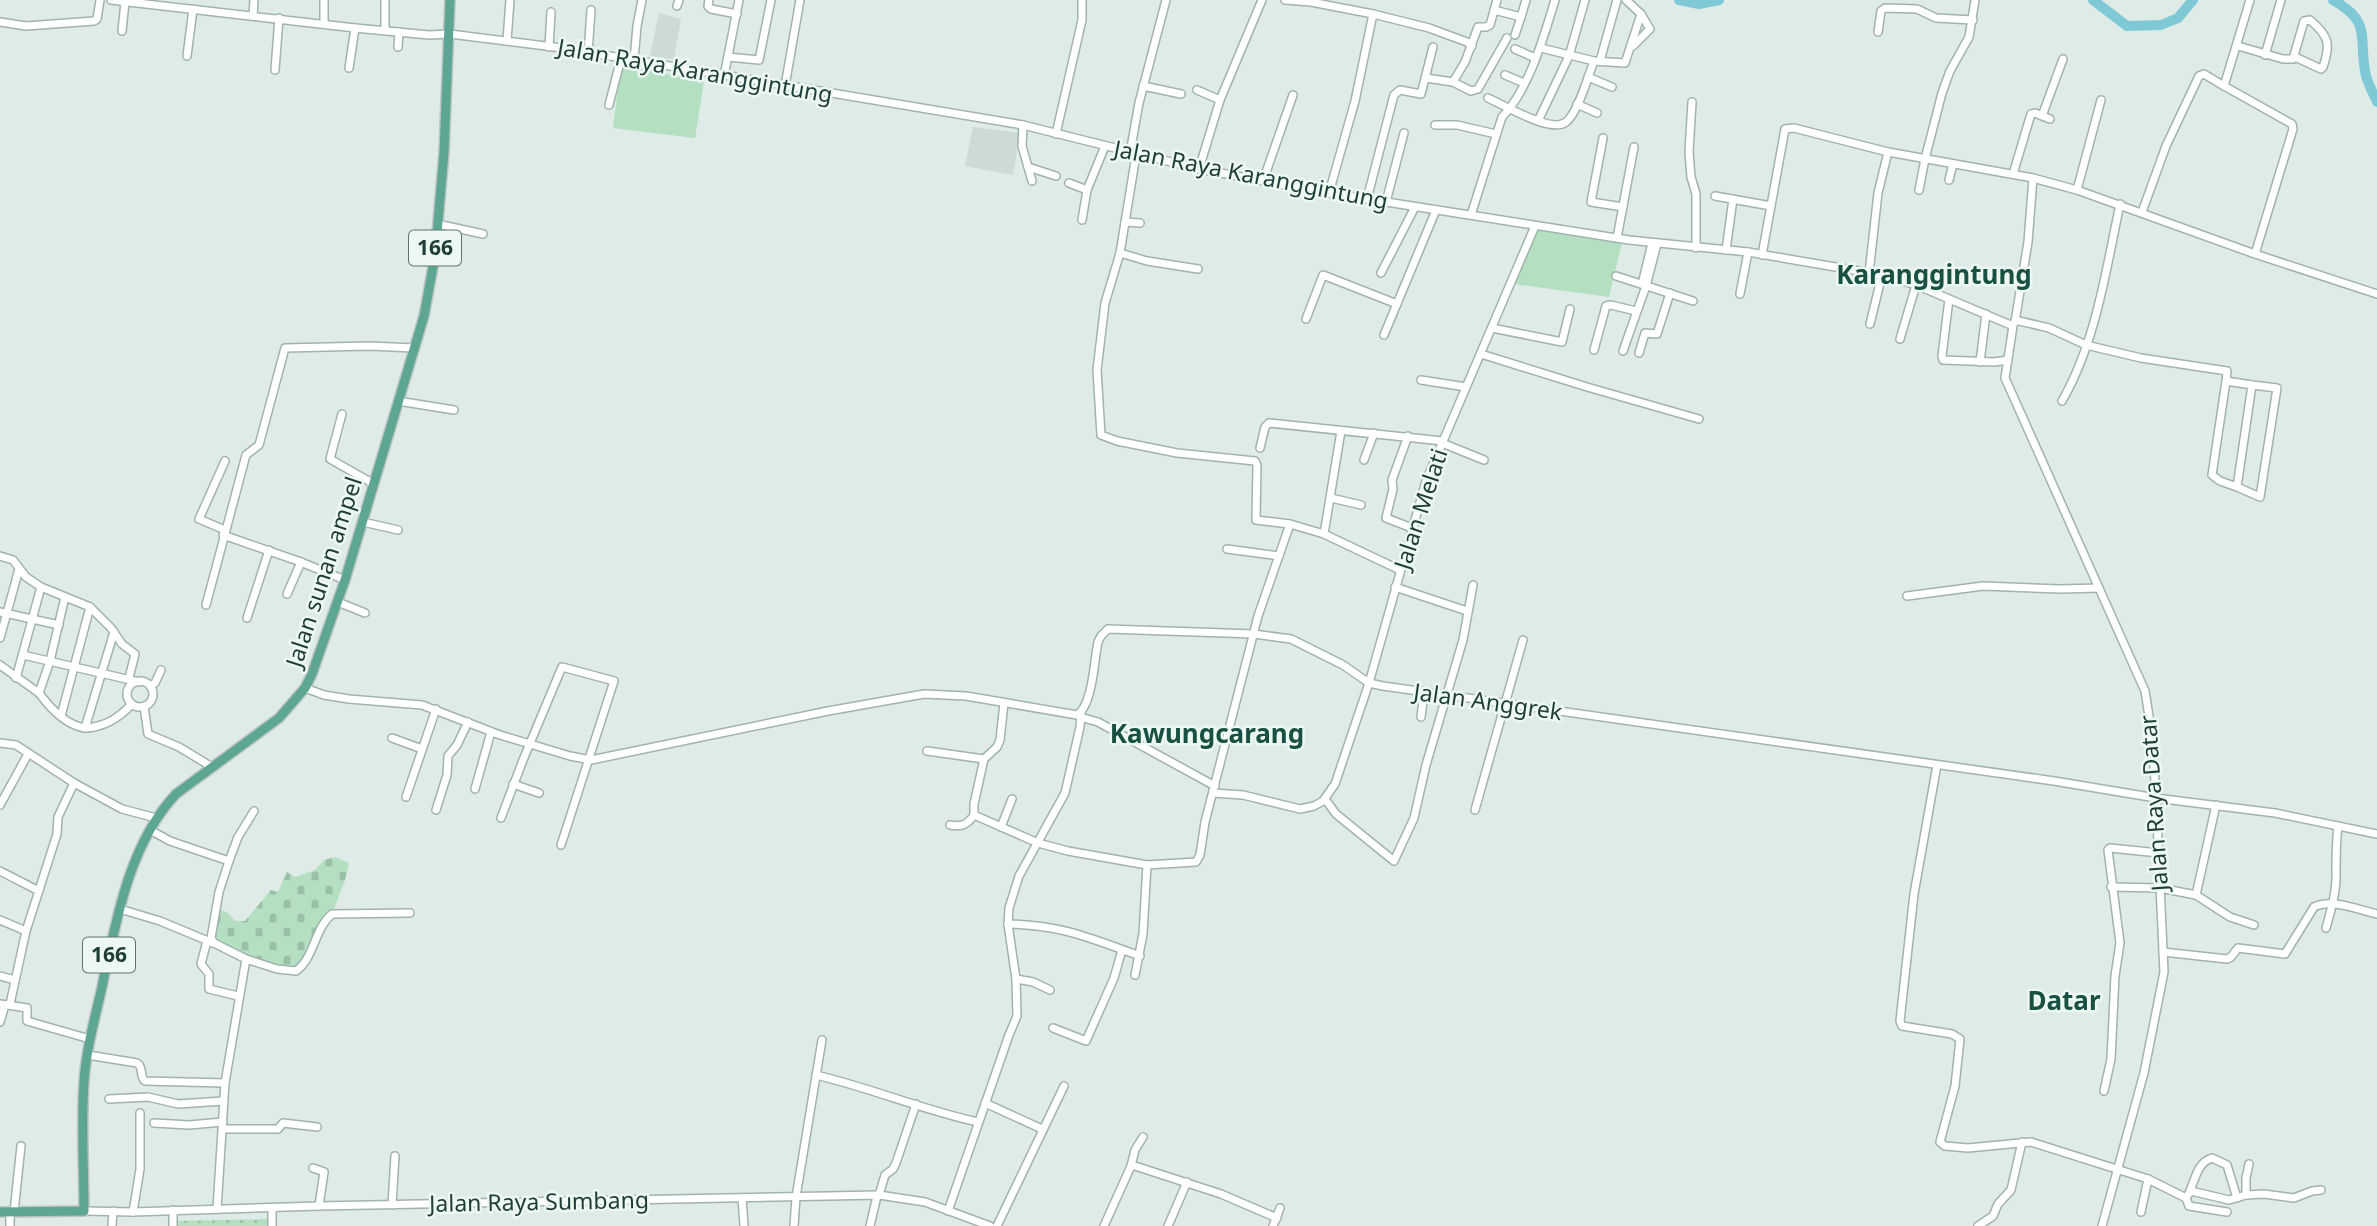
<svg xmlns="http://www.w3.org/2000/svg" width="2377" height="1226" viewBox="0 0 2377 1226" font-family="'Noto Sans',sans-serif">
	<defs>
		<pattern id="cemetery-stones" width="16" height="16" patternUnits="userSpaceOnUse" patternTransform="scale(1.75)"><rect width="16" height="16" fill="#b4dfc0"/><path d="M2 7V4a2 2 0 0 1 4 0v3zM10 15v-3a2 2 0 0 1 4 0v3z" fill="#9ac0a6"/></pattern>
		<pattern id="park-dots" width="8" height="8" patternUnits="userSpaceOnUse" patternTransform="scale(1.75)"><rect width="8" height="8" fill="#b4dfc0"/><path d="M2 2h.1M6 6h.1" fill="none" stroke="#9ac0a6" stroke-width="1.8" stroke-linecap="round"/></pattern>
	</defs>
	<rect width="100%" height="100%" fill="#deebe6"/>
	<g fill="#ccdbd4">
		<polygon points="659,13 681,19 674,59 650,56"/>
		<polygon points="973,127 1020,133 1013,175 965,166"/>
	</g>
	<polygon fill="url(#cemetery-stones)" points="335,857 349,863 345,880 333,912 322,919 303,963 290,971 247,957 213,937 218,908 228,913 235,921 245,921 271,890 278,892 287,872 295,877 315,870 324,860"/>
	<polygon fill="url(#park-dots)" points="270,1219 270,1226 175,1226 175,1221"/>
	<g fill="#b4dfc0">
		<polygon points="621,65 704,81 695,138 613,128"/>
		<polygon points="1538,230 1622,242 1609,297 1514,284"/>
	</g>
	<g fill="none" stroke-linecap="round" stroke-linejoin="round">
		<g stroke="#7fc9d7" stroke-width="10">
			<polyline points="1679,0 1699,4 1719,0"/>
			<polyline points="2093,0 2127,26 2161,25 2178,18 2193,0"/>
			<path d="M2333,0C2371,21 2359,35 2365,71C2366,81 2373,92 2377,102"/>
		</g>
		<g stroke="#a1b3ad" stroke-width="10">
			<g id="minor">
				<polyline points="111,0 355,28 429,35 450,34 562,48 1023,125 1199,169 1329,193 1629,240 1748,252 1882,275 1916,285 2013,326 2005,378 2145,691 2152,735 2156,798 2164,972 2144,1073 2102,1226"/>
				<polyline points="709,0 708,6 711,9 737,14"/>
				<polyline points="1285,0 1311,2 1373,14 1355,101 1329,193"/>
				<polyline points="1626,0 1641,14 1650,29 1633,46"/>
				<polyline points="677,6 679,0"/>
				<polyline points="1494,10 1521,17 1526,0"/>
				<polyline points="1373,14 1429,28 1467,42 1472,46"/>
				<polyline points="253,16 254,0"/>
				<polyline points="0,22 26,26 94,21 97,19 100,0"/>
				<polyline points="324,24 324,0"/>
				<polyline points="385,30 385,0"/>
				<polyline points="122,31 125,2"/>
				<polyline points="1878,32 1881,11 1885,8 1917,9 1936,18 1973,20"/>
				<polyline points="1515,35 1521,17"/>
				<polyline points="507,41 510,0"/>
				<path d="M2238,46L2283,59H2293L2304,21L2310,20C2329,36 2331,44 2323,67L2321,69L2295,57"/>
				<polyline points="398,47 399,32"/>
				<polyline points="549,47 551,12"/>
				<polyline points="1541,48 1594,61 1625,63 1641,14"/>
				<polyline points="1515,49 1535,58"/>
				<polyline points="588,53 591,10"/>
				<polyline points="2265,55 2281,0"/>
				<polyline points="187,56 193,9"/>
				<polyline points="728,57 759,60 771,0"/>
				<polyline points="634,60 637,26 642,0"/>
				<polyline points="1600,61 1617,0"/>
				<polyline points="349,68 355,28"/>
				<polyline points="275,70 279,18"/>
				<polyline points="1505,75 1524,83"/>
				<polyline points="724,76 739,0"/>
				<polyline points="1588,77 1612,87"/>
				<polyline points="1426,78 1453,82 1465,62 1478,27 1486,27 1490,25 1497,0"/>
				<polyline points="1453,82 1471,91 1478,89 1507,38"/>
				<polyline points="785,86 800,0"/>
				<polyline points="1143,86 1181,94"/>
				<polyline points="2224,86 2292,124 2293,129 2255,254"/>
				<polyline points="1197,90 1220,100"/>
				<path d="M1488,98C1504,105 1552,134 1566,122C1578,113 1588,76 1594,61"/>
				<polyline points="1692,102 1689,152 1691,177 1696,194 1696,248"/>
				<polyline points="1577,104 1597,113"/>
				<polyline points="609,105 621,58"/>
				<polyline points="2042,116 2063,59"/>
				<polyline points="1538,121 1569,56 1585,0"/>
				<polyline points="1023,125 1022,146 1032,181"/>
				<polyline points="1435,125 1457,125 1496,134"/>
				<polyline points="1056,134 1082,20 1082,0"/>
				<polyline points="1603,138 1591,202 1623,207"/>
				<polyline points="1130,153 1139,103 1166,0"/>
				<polyline points="1136,155 1120,253 1105,303 1097,370 1101,435 1117,441 1177,453 1255,461 1257,465 1256,520 1290,524 1324,534 1400,570"/>
				<polyline points="1028,167 1056,176"/>
				<polyline points="1199,169 1220,100 1262,0"/>
				<polyline points="2013,174 2031,114 2035,113 2050,119"/>
				<polyline points="1949,180 1953,164"/>
				<polyline points="1263,181 1293,95"/>
				<polyline points="1069,183 1087,190"/>
				<polyline points="1919,190 1925,159 1942,93 1950,71 1969,37 1975,0"/>
				<polyline points="2077,190 2101,100"/>
				<polyline points="1715,196 1771,206"/>
				<polyline points="1367,199 1394,95 1400,90 1421,94 1433,47"/>
				<polyline points="1386,202 1404,133"/>
				<polyline points="2142,212 2166,146 2199,76 2204,74 2224,86 2250,0"/>
				<path d="M1471,215L1502,117C1529,90 1544,36 1555,0"/>
				<polyline points="1082,220 1087,190 1105,146"/>
				<polyline points="1125,222 1140,223"/>
				<polyline points="437,224 483,234"/>
				<polyline points="1617,238 1634,147"/>
				<polyline points="1726,250 1733,199"/>
				<polyline points="1120,253 1147,261 1198,269"/>
				<polyline points="1762,255 1785,129 1794,128 1888,152 2033,178 2077,190 2255,254 2377,294"/>
				<polyline points="1381,273 1415,207"/>
				<polyline points="1869,273 1878,193 1888,152"/>
				<polyline points="1616,276 1693,301"/>
				<polyline points="1643,280 1652,243"/>
				<polyline points="1740,294 1748,252"/>
				<polyline points="1949,299 1942,356 1943,360 1994,362 2008,360"/>
				<polyline points="1306,319 1323,275 1397,304"/>
				<polyline points="2015,320 2049,328 2086,345 2141,358 2227,371 2226,381 2212,475 2220,481 2237,487 2252,385 2226,381"/>
				<polyline points="2015,322 2028,242 2033,178"/>
				<polyline points="1870,324 1882,275"/>
				<polyline points="1492,328 1562,342 1570,309"/>
				<polyline points="1384,335 1436,210"/>
				<polyline points="1900,339 1916,285"/>
				<polyline points="1594,350 1606,306 1611,305 1636,311"/>
				<polyline points="1623,351 1646,286 1657,244"/>
				<polyline points="1639,353 1645,333 1657,334 1670,293"/>
				<polyline points="1481,354 1587,387 1699,419"/>
				<polyline points="1980,362 1986,314"/>
				<polyline points="1421,380 1466,387"/>
				<polyline points="398,401 454,410"/>
				<path d="M2062,401C2096,342 2106,270 2120,204"/>
				<polyline points="342,414 330,459 374,484"/>
				<polyline points="1408,436 1392,480 1393,489 1386,518 1412,528"/>
				<polyline points="1442,443 1484,460"/>
				<polyline points="1260,448 1265,427 1269,423 1443,441"/>
				<polyline points="1364,460 1374,433"/>
				<polyline points="2237,487 2260,497 2277,388 2252,385"/>
				<polyline points="1331,498 1361,505"/>
				<polyline points="363,522 398,530"/>
				<polyline points="225,530 199,519 225,461"/>
				<polyline points="1324,534 1341,431"/>
				<polyline points="223,535 298,561 345,580"/>
				<polyline points="1227,549 1279,556"/>
				<polyline points="0,556 13,560 26,577 41,587 90,607 111,628 122,644 135,654 129,678"/>
				<polyline points="1395,587 1467,611"/>
				<polyline points="287,594 301,562"/>
				<polyline points="1907,596 1983,586 2060,589 2099,588"/>
				<path d="M65,597L50,661L39,693C50,708 65,725 85,728L114,632"/>
				<polyline points="338,602 365,613"/>
				<polyline points="206,605 246,455 259,445 285,348 369,346 414,348"/>
				<polyline points="0,612 59,625"/>
				<polyline points="247,618 269,550"/>
				<polyline points="0,638 19,569"/>
				<polyline points="23,655 139,682"/>
				<polyline points="0,665 39,693"/>
				<polyline points="16,678 41,587"/>
				<circle cx="140" cy="694" r="13"/>
				<polyline points="150,686 155,683 161,670"/>
				<path d="M305,688L324,695L349,699L422,705L500,735L570,756L591,760L828,711L924,694L966,696L1077,715C1093,705 1094,660 1098,642L1101,636L1108,629L1254,634L1291,639L1343,665L1369,683L1383,686L2054,781L2156,798L2275,813L2377,834"/>
				<polyline points="1004,703 1000,740 997,747 984,759 974,804 974,815 1038,843 1068,851 1147,865 1196,862 1200,855 1205,822 1258,616 1290,524"/>
				<polyline points="144,706 148,734 179,747 212,767"/>
				<polyline points="61,716 90,607"/>
				<polyline points="1080,717 1098,722 1215,786"/>
				<polyline points="1421,717 1424,692"/>
				<path d="M85,728C105,727 119,718 132,704"/>
				<polyline points="392,738 422,749"/>
				<polyline points="0,743 16,745 74,783 122,809 156,818"/>
				<polyline points="927,751 984,759"/>
				<polyline points="1937,765 1914,894 1900,1021 1902,1026 1952,1034 1960,1039 1955,1086 1940,1142 1945,1146 1968,1148 2031,1142 2148,1179 2186,1198 2189,1206 2227,1212"/>
				<polyline points="513,784 539,793"/>
				<polyline points="475,789 491,732"/>
				<polyline points="1213,793 1243,795 1300,809 1314,806 1323,801 1335,784 1369,683 1426,481 1535,226"/>
				<polyline points="406,797 436,709"/>
				<polyline points="1325,799 1336,814 1394,861 1414,818 1426,765 1463,640 1473,585"/>
				<polyline points="0,805 28,754"/>
				<polyline points="436,810 447,775 448,756 457,745 468,722"/>
				<polyline points="1475,810 1523,640"/>
				<polyline points="501,818 523,760 562,667 614,681 561,845"/>
				<path d="M950,825C962,827 967,825 974,815"/>
				<polyline points="1001,827 1012,799"/>
				<polyline points="150,830 170,841 229,861 219,892 211,938 214,943 246,959 225,1083 217,1209"/>
				<polyline points="229,861 238,837 254,811"/>
				<polyline points="0,871 39,891"/>
				<polyline points="2111,887 2160,888 2196,895 2230,917 2254,925"/>
				<polyline points="2196,895 2216,805"/>
				<polyline points="120,909 160,921 213,943"/>
				<polyline points="0,920 26,931"/>
				<path d="M1008,924C1062,925 1090,938 1140,956"/>
				<path d="M2326,928C2331,910 2337,891 2336,871C2336,856 2336,842 2338,826"/>
				<polyline points="207,941 201,964 209,974 209,989 238,996"/>
				<path d="M2163,952L2227,959L2231,957L2238,948L2285,954L2314,907C2331,898 2359,910 2377,914"/>
				<path d="M246,959L277,969L296,971C315,957 314,929 332,914L410,913"/>
				<polyline points="1135,975 1143,934 1147,865"/>
				<polyline points="0,976 15,980"/>
				<polyline points="1016,979 1033,982 1050,990"/>
				<polyline points="0,1004 27,1008 27,1021 90,1039"/>
				<polyline points="10,1004 26,931 57,834 58,817 74,783"/>
				<polyline points="0,1022 5,1005"/>
				<polyline points="1053,1028 1086,1041 1114,978 1122,950"/>
				<path d="M88,1055L137,1063C144,1067 139,1076 145,1081L225,1083"/>
				<path d="M816,1075C871,1088 923,1110 978,1122"/>
				<polyline points="2104,1091 2111,1059 2115,976 2120,943 2108,850 2110,848 2159,853"/>
				<polyline points="109,1099 148,1097 178,1104 223,1101"/>
				<polyline points="985,1103 1042,1129"/>
				<polyline points="154,1123 189,1125 223,1122"/>
				<polyline points="223,1129 278,1129 283,1123 317,1127"/>
				<polyline points="1131,1166 1135,1166 1221,1194 1277,1218"/>
				<polyline points="313,1168 324,1172 319,1206"/>
				<polyline points="2191,1191 2229,1200 2246,1195 2264,1194 2294,1198 2312,1191 2321,1190"/>
				<polyline points="879,1195 885,1175 893,1169 896,1163 916,1104"/>
				<path d="M2188,1195C2195,1182 2196,1163 2212,1158L2227,1165L2237,1198"/>
				<polyline points="2246,1195 2246,1178 2249,1164"/>
				<polyline points="742,1198 744,1226"/>
				<polyline points="392,1205 395,1156"/>
				<polyline points="84,1211 133,1212 319,1206 879,1195 925,1202 990,1226"/>
				<polyline points="948,1211 1009,1035 1017,1016 1016,979 1008,924 1009,908 1019,876 1065,793 1080,727 1081,713"/>
				<polyline points="10,1212 10,1226"/>
				<polyline points="14,1212 21,1146"/>
				<polyline points="133,1212 140,1169 140,1113"/>
				<polyline points="2141,1212 2148,1179"/>
				<polyline points="112,1226 113,1211"/>
				<polyline points="173,1226 173,1210"/>
				<polyline points="272,1226 272,1208"/>
				<polyline points="794,1226 796,1197 822,1040"/>
				<polyline points="870,1226 877,1196"/>
				<polyline points="997,1226 1064,1086"/>
				<polyline points="1104,1226 1131,1166 1135,1150 1143,1137"/>
				<polyline points="1168,1226 1187,1182"/>
				<polyline points="1273,1226 1280,1208"/>
				<polyline points="1978,1226 1993,1216 1998,1204 2011,1190 2022,1142"/>
			</g>
		</g>
		<g stroke="#bcc5c2" stroke-width="12">
			<path id="major" d="M0,1212L84,1211C84,1168 81,1125 84,1082C86,1050 95,1018 102,987C116,921 129,844 176,794L279,718L305,688L312,674L345,580L424,316L435,256L444,153L450,0"/>
		</g>
		<use href="#minor" stroke="#fff" stroke-width="7"/>
		<use href="#major" stroke="#5da694" stroke-width="9"/>
	</g>
	<g text-anchor="middle" stroke-width="5" stroke-linejoin="round" paint-order="stroke">
		<g fill="#eef8f3" stroke="#5c756e" stroke-width="2">
			<rect x="409" y="230.5" width="52" height="35" rx="5"/>
			<rect x="83" y="937.5" width="52" height="35" rx="5"/>
		</g>
		<g font-size="21" font-weight="bold" fill="#1e3d35">
			<text x="435" y="255">166</text>
			<text x="109" y="962">166</text>
		</g>
		<g font-size="23" fill="#1e3d35" stroke="#eef8f3">
			<text transform="translate(695 71) rotate(10)" y="8">Jalan Raya Karanggintung</text>
			<text transform="translate(1251 175) rotate(11)" y="8">Jalan Raya Karanggintung</text>
			<text transform="translate(1421 509) rotate(-72)" y="8">Jalan Melati</text>
			<text transform="translate(324 572) rotate(-72)" y="8">Jalan sunan ampel</text>
			<text transform="translate(1488 702) rotate(8)" y="8">Jalan Anggrek</text>
			<text transform="translate(2154 803) rotate(-94)" y="8">Jalan Raya Datar</text>
			<text transform="translate(539 1202) rotate(-1)" y="8">Jalan Raya Sumbang</text>
		</g>
		<g font-size="26" font-weight="bold" fill="#185143" stroke="#eef8f3">
			<text x="1934" y="284">Karanggintung</text>
			<text x="1207" y="743">Kawungcarang</text>
			<text x="2064" y="1010">Datar</text>
		</g>
	</g>
</svg>
